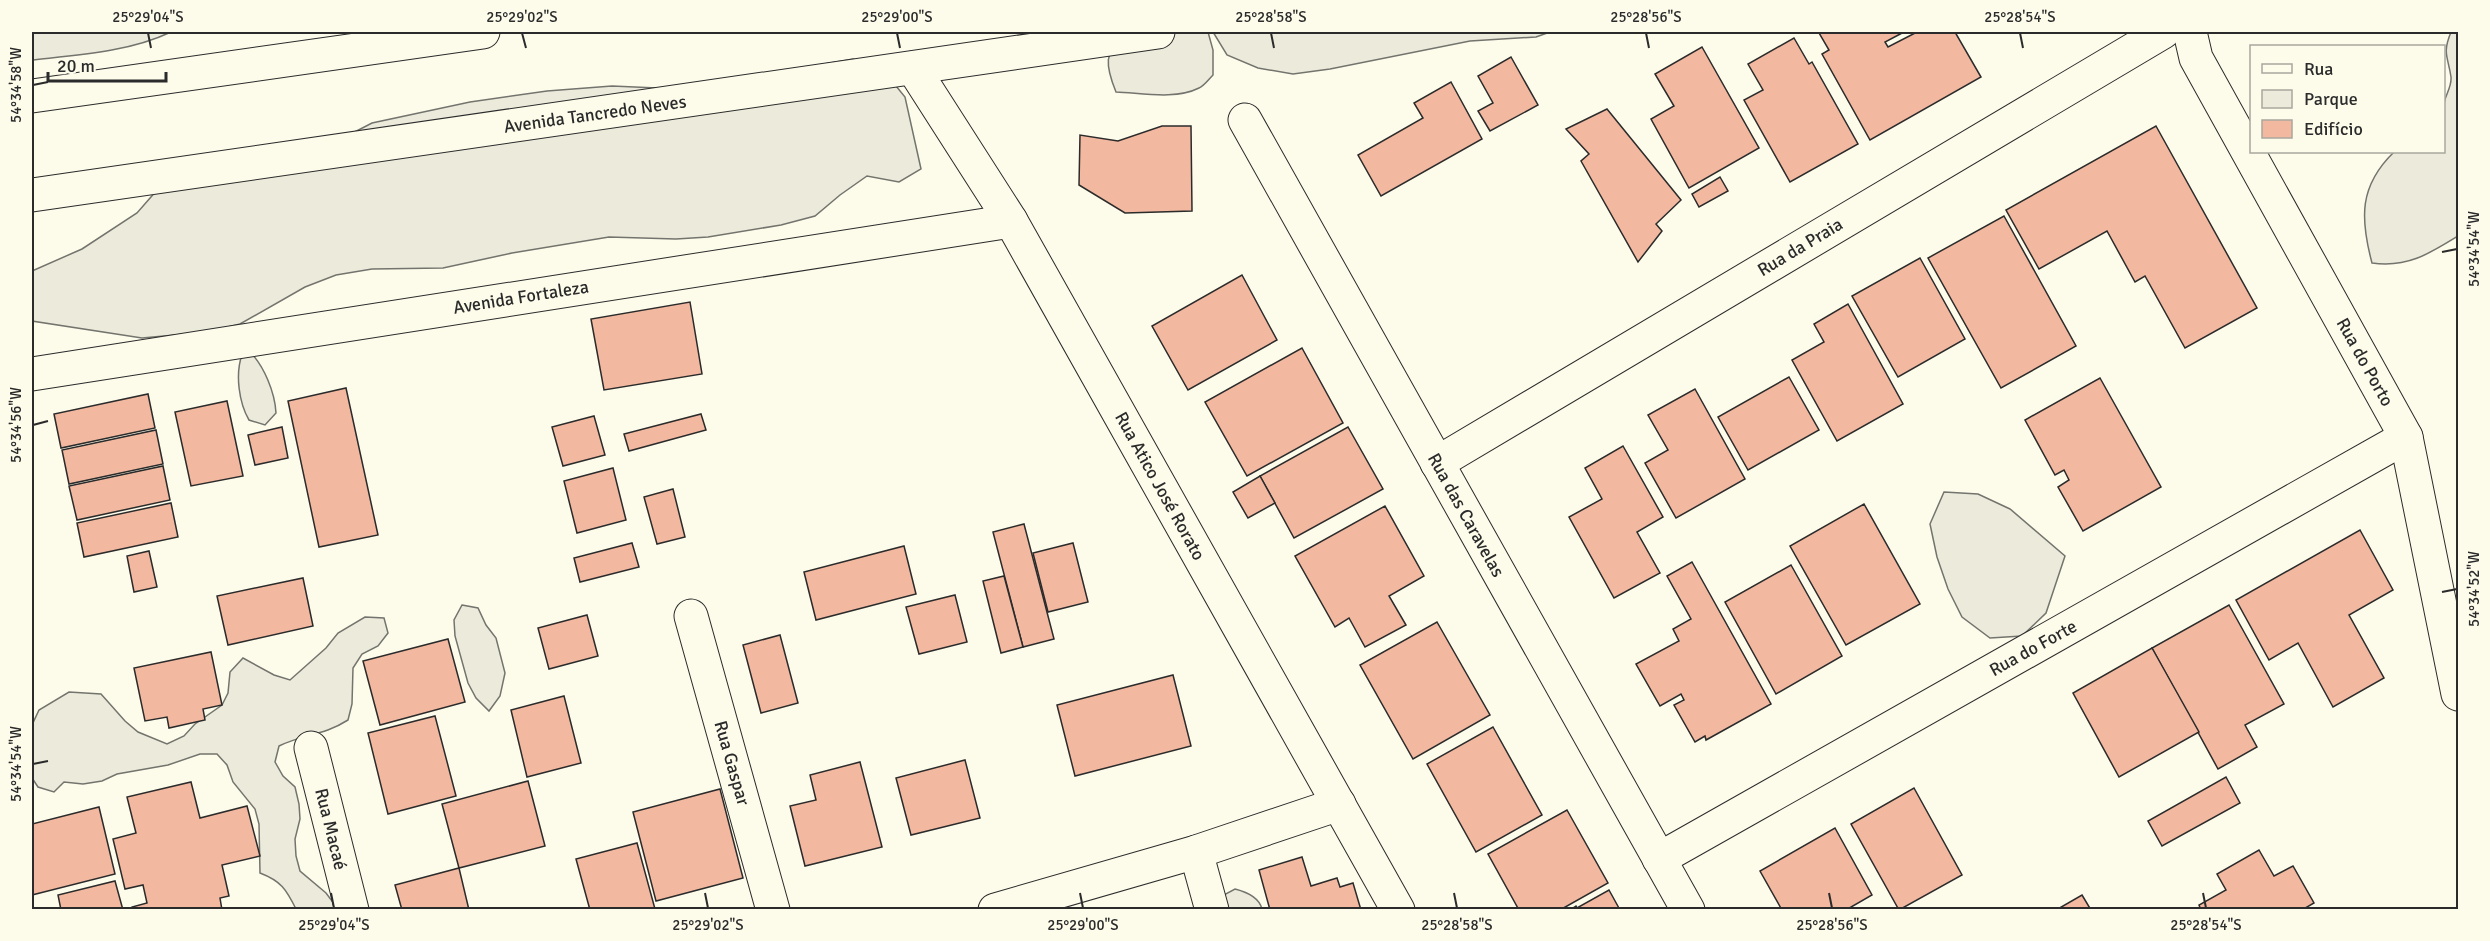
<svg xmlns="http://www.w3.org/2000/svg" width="2490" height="941" viewBox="0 0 2490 941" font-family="Signika,sans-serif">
	<rect width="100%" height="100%" fill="#fdfbea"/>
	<g fill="#ecebdb" stroke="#74746e" stroke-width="1.5">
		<path d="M32,32H171C129,52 78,55 32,60Z"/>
		<path d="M1124,32H1208L1213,50V75C1209,79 1204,86 1199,88C1175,100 1142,93 1116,92C1105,65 1104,53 1124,32Z"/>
		<polygon points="1213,32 1550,32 1536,37 1470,41 1330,69 1293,74 1258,68 1227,55"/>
		<path d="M2451,32H2458V236C2429,254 2407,268 2372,263C2360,218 2359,186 2394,152H2444C2444,136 2441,119 2444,104C2445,95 2452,87 2451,77C2448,56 2442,54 2451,32Z"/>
		<polygon points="853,59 883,70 905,97 921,169 899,182 867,176 840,195 815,216 781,225 708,237 676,239 609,237 512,253 443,268 372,269 336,275 305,287 240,324 208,332 142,338 32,321 32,271 82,249 137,213 158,189 343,138 372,123 470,102 547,91 612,86 680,89"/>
		<path d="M249,351C264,365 275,393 276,413L265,425L249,420C239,403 235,374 242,355Z"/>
		<polygon points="1944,492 1978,494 2010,509 2065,556 2046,613 2022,636 1990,638 1962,617 1948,589 1937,557 1930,524"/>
		<polygon points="462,605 478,608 486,625 496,638 505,673 500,696 489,711 476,698 468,683 455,636 454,620"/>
		<path d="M365,617L384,618L388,633L378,646L362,654L353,668L352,704L348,720C323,736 303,734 279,746L275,762L283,776L295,787L299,804L300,819L295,839L296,856L300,871L326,893L338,909H296C286,889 281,881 260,873L259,824L255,809L233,782L227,765L217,754H200L168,765L117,774L102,781L83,784L64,782L54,792L38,787L32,778V725L39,710L69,692L101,694L125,721L138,732L167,744L184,736L195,724L222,705L228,693L230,672L243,658L274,675L290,680L326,648L338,633Z"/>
		<path d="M1235,889C1247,892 1259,897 1262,909L1209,910L1220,897Z"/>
	</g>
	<g fill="#f2b8a0" stroke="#2b2b2b" stroke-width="1.5">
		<polygon points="1822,32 1904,32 1885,42 1888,47 1917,32 1955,32 1981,77 1870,140 1822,54 1829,50 1819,33"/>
		<polygon points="1794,38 1809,64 1812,62 1858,144 1790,182 1744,100 1763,90 1748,64"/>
		<polygon points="1702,47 1759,148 1689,188 1651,119 1674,106 1655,74"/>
		<polygon points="1511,57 1538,105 1490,131 1478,111 1493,103 1478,76"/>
		<polygon points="1451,82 1482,139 1381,196 1358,155 1423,118 1414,103"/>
		<polygon points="1607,109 1681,200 1656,224 1662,231 1638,262 1581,161 1589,154 1566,129"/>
		<polygon points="1162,126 1191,126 1192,211 1125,213 1079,185 1080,135 1118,141"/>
		<polygon points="2156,126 2257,308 2185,348 2145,276 2135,282 2107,231 2039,269 2006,210"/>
		<polygon points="1720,177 1728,191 1699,207 1692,194"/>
		<polygon points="2004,216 2076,346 2001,388 1928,258"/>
		<polygon points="1920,258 1965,339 1898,377 1852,296"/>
		<polygon points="1242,275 1277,340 1188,390 1152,326"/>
		<polygon points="690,302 702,374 604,390 591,319"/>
		<polygon points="1848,304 1903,404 1837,441 1792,360 1824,342 1814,324"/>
		<polygon points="1302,348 1343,423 1247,476 1205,402"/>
		<polygon points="1789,377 1819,430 1748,470 1718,417"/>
		<polygon points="2100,378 2161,487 2083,531 2058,487 2069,480 2064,470 2055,475 2025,420"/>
		<polygon points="346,388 378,535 319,547 288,401"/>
		<polygon points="1695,389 1745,479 1676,518 1645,463 1668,450 1648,415"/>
		<polygon points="148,394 155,428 61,448 54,414"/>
		<polygon points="227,401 243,476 191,486 175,412"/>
		<polygon points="701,414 706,430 629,451 624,434"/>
		<polygon points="594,416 605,455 563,466 552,427"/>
		<polygon points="282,427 288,458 255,465 248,435"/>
		<polygon points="1348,427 1383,489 1294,538 1260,476"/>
		<polygon points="156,430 163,464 69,484 62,450"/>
		<polygon points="1623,446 1663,517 1637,532 1660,573 1614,598 1569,517 1602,499 1585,468"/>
		<polygon points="163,466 170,500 77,520 69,486"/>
		<polygon points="613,468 626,520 577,533 564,481"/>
		<polygon points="1260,476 1275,503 1248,518 1233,492"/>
		<polygon points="673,489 685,537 657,544 644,497"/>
		<polygon points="171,503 178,537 84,557 77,523"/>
		<polygon points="1864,504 1920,604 1846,645 1790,546"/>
		<polygon points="1385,506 1424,576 1389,596 1406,625 1365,647 1349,618 1335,627 1295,556"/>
		<polygon points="1024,524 1054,639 1023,647 993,532"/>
		<polygon points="2360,530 2393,590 2349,615 2384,678 2333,707 2298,643 2269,660 2236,600"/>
		<polygon points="632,543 639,567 580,582 574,558"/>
		<polygon points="1073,543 1088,602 1048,612 1033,553"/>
		<polygon points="904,546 916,594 816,620 804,572"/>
		<polygon points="149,551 157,587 134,592 127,556"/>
		<polygon points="1692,562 1771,704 1706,740 1705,736 1695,742 1674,705 1684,700 1681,694 1660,706 1636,664 1679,641 1673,629 1691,619 1667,576"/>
		<polygon points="1791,565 1842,656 1776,694 1725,602"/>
		<polygon points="1004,576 1023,647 1001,653 983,581"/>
		<polygon points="303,578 313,626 228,645 217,596"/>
		<polygon points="955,595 967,642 919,654 906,607"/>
		<polygon points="2229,605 2284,704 2245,725 2257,747 2218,769 2152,648"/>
		<polygon points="587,615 598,656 549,669 538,628"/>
		<polygon points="1437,622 1490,715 1413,759 1360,665"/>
		<polygon points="780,635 798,703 761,713 743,645"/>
		<polygon points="448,639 465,702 380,725 363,661"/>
		<polygon points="2152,648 2199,732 2119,777 2073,693"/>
		<polygon points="211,652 222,705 203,709 205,720 169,728 167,717 145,721 134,668"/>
		<polygon points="1173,675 1191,746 1075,776 1057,705"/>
		<polygon points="564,696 581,763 527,777 511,710"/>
		<polygon points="435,716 456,796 388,814 368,733"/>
		<polygon points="1493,727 1542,815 1476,852 1427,764"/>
		<polygon points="965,760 980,818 911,835 896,778"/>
		<polygon points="860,762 882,847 805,866 790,806 816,800 810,775"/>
		<polygon points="2226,777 2240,803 2162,846 2148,821"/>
		<polygon points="528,781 545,846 459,868 442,804"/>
		<polygon points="191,782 200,818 247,806 260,856 222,865 229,896 220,898 222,910 132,910 132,907 147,903 143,885 125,889 113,839 136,833 127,797"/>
		<polygon points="1914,788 1962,875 1899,910 1851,824"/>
		<polygon points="720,789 743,878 656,901 633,812"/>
		<polygon points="99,807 115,874 32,895 32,824"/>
		<polygon points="1567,810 1608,883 1560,910 1519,910 1488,854"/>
		<polygon points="1835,828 1872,895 1846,910 1782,910 1760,871"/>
		<polygon points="637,843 655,909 590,910 576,859"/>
		<polygon points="2259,850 2274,876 2293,866 2314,903 2302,910 2201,910 2199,905 2226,890 2217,874"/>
		<polygon points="1302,857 1311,886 1337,878 1340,887 1353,883 1361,910 1270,910 1259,870"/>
		<polygon points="459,868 469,910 402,910 395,885"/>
		<polygon points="115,881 123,910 61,910 58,895"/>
		<polygon points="1609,890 1620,910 1570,910 1576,906 1577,908"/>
		<polygon points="2082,895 2091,910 2056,910"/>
	</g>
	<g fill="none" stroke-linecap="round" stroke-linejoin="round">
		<g stroke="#2b2b2b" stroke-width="35">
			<g id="street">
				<polyline points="2190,32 2196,58 2406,437 2458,694"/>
				<polyline points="1245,120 1688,910"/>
				<polyline points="1437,463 2163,32"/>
				<polyline points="691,616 773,910"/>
				<polyline points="311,748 352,910"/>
				<polyline points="1196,852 1212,910"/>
				<polyline points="1659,859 2406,437"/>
			</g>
		</g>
		<g stroke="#2b2b2b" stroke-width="35">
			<g id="secondary">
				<polyline points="913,68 1011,221 1398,910"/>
				<polyline points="32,374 1011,221"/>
				<polyline points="995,910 1196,852 1339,804"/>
			</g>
		</g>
		<g stroke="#2b2b2b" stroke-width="35">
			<g id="primary">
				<polyline points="32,96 483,32"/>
				<polyline points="32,195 1158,32"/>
			</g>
		</g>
		<use href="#street" stroke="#fdfbea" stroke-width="33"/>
		<use href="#secondary" stroke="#fdfbea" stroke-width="33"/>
		<use href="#primary" stroke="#fdfbea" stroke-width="33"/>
	</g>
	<path fill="none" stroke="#2b2b2b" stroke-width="2" d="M148,33L151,48M522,33L526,48M897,33L900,48M1271,33L1274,48M1646,33L1649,48M2020,33L2023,48M33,85L48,82M2442,252L2457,249M33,425L48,421M2442,592L2457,589M33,764L48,761M331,893L334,908M705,893L708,908M1080,893L1083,908M1454,893L1457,908M1829,893L1832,908M2203,893L2206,908"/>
	<g text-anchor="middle" stroke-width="4.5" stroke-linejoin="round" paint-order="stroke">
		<g font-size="18" fill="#2b2b2b" stroke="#fdfbea">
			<text transform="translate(595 114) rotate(-8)" y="6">Avenida Tancredo Neves</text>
			<text transform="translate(1800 247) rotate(-31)" y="6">Rua da Praia</text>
			<text transform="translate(521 297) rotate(-9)" y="6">Avenida Fortaleza</text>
			<text transform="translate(2365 362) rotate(61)" y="6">Rua do Porto</text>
			<text transform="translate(1160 486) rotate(61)" y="6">Rua Atico José Rorato</text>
			<text transform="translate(1466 515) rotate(61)" y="6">Rua das Caravelas</text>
			<text transform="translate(2033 648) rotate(-29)" y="6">Rua do Forte</text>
			<text transform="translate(732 763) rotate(74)" y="6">Rua Gaspar</text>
			<text transform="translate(331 829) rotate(76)" y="6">Rua Macaé</text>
		</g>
	</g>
	<rect width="2490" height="941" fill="none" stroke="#fdfbea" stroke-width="66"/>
	<rect x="2250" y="45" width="195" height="108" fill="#fdfbea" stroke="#a9a89e" stroke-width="1.5"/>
	<rect x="2262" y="64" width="30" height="9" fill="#fdfbea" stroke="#a9a89e" stroke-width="1.5"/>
	<text x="2304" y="75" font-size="18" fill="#2b2b2b">Rua</text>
	<rect x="2262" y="90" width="30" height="18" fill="#ecebdb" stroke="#a9a89e" stroke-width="1.5"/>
	<text x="2304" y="105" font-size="18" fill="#2b2b2b">Parque</text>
	<rect x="2262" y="120" width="30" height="18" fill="#f2b8a0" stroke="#a9a89e" stroke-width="1.5"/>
	<text x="2304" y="135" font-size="18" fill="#2b2b2b">Edifício</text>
	<path d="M48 72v9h118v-9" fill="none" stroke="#2b2b2b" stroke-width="3"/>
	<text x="57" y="72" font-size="18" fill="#2b2b2b" stroke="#fdfbea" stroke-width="4.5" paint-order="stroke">20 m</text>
	<rect x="33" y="33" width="2424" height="875" fill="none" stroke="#2b2b2b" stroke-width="2"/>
	<g font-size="15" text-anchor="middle" fill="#2b2b2b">
		<text x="148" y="22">25°29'04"S</text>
		<text x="522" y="22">25°29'02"S</text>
		<text x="897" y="22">25°29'00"S</text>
		<text x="1271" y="22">25°28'58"S</text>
		<text x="1646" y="22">25°28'56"S</text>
		<text x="2020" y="22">25°28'54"S</text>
		<text transform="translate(16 85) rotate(-90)" y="5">54°34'58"W</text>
		<text transform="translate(2474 249) rotate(-90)" y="5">54°34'54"W</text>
		<text transform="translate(16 425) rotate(-90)" y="5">54°34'56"W</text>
		<text transform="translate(2474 589) rotate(-90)" y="5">54°34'52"W</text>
		<text transform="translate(16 764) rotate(-90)" y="5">54°34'54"W</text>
		<text x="334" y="930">25°29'04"S</text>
		<text x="708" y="930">25°29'02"S</text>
		<text x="1083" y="930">25°29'00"S</text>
		<text x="1457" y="930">25°28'58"S</text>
		<text x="1832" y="930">25°28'56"S</text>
		<text x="2206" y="930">25°28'54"S</text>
	</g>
</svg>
